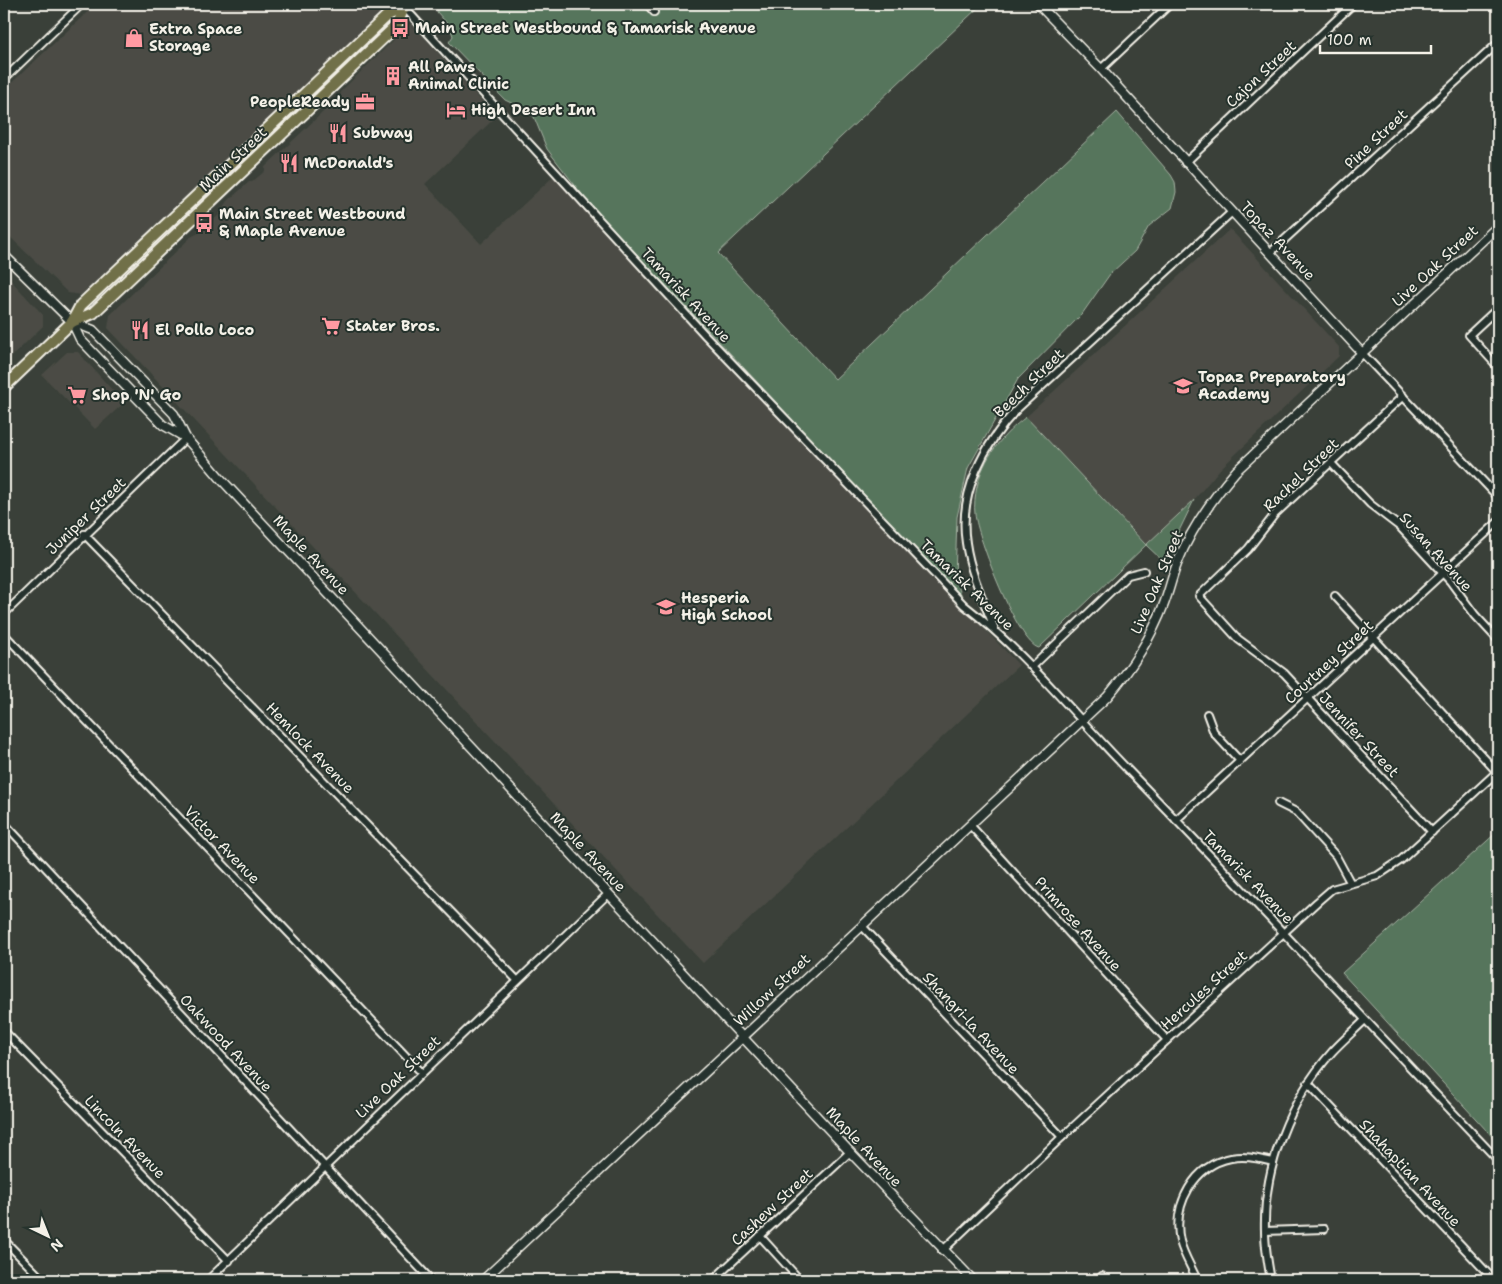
<svg xmlns="http://www.w3.org/2000/svg" width="1502" height="1284" viewBox="0 0 1502 1284" font-family="'Shantell Sans',sans-serif">
	<rect width="100%" height="100%" fill="#3a4039"/>
	<filter id="ink" filterUnits="userSpaceOnUse"><feTurbulence type="fractalNoise" baseFrequency=".02" numOctaves="2"/><feDisplacementMap in="SourceGraphic" scale="10" xChannelSelector="R" yChannelSelector="G"/><feConvolveMatrix kernelMatrix="1 2 1 2 8 2 1 2 1" color-interpolation-filters="sRGB"/></filter>
	<g filter="url(#ink)">
		<g fill="#4b4c45">
			<polygon points="96,4 390,4 81,295 68,293 4,231 4,90"/>
			<polygon points="411,23 496,117 425,184 481,244 555,175 647,279 1019,665 703,963 108,328 110,315 191,237 199,233 219,215 228,201 249,182 252,182 265,171 265,167 341,95 340,92"/>
			<polygon points="1230,229 1339,347 1339,356 1220,469 1194,500 1147,545 1026,417"/>
			<polygon points="4,273 43,315 43,326 4,364"/>
			<polygon points="67,352 78,352 124,403 95,429 42,375"/>
		</g>
		<g fill="#56745c" stroke="#a5b2a2">
			<polygon points="438,4 655,4 661,10 668,4 982,4 718,253 835,379 1117,112 1171,175 1175,182 1176,192 1172,208 1149,226 1135,251 1110,274 1082,314 1018,379 968,468 957,517 955,579 964,601 591,206 547,149 534,117 526,110 505,100 449,42 453,36 450,27 437,12"/>
			<path d="M1026,417L1146,545L1194,500L1164,562L1146,545L1039,648C1018,644 977,536 975,514C974,506 975,495 977,487C983,458 1003,434 1026,417Z"/>
			<polygon points="1498,831 1498,1143 1342,973"/>
		</g>
		<g fill="none" stroke-linecap="round" stroke-linejoin="round">
			<g stroke="#f4f1e8" stroke-width="10">
				<g id="minor">
					<polyline points="647,4 654,12"/>
					<path d="M402,5L705,335L964,605C1026,653 1075,716 1130,772C1254,900 1375,1031 1498,1160"/>
					<polyline points="1101,69 1170,4"/>
					<polyline points="4,79 82,4"/>
					<polyline points="1185,163 1353,4"/>
					<polyline points="1270,253 1498,43"/>
					<polyline points="1498,308 1469,335 1498,367"/>
					<polyline points="1362,353 1498,497"/>
					<polyline points="1403,396 1275,514 1248,549 1199,596 1238,639 1284,673 1432,832"/>
					<polyline points="1331,463 1370,504 1400,527 1450,581 1475,615 1498,640"/>
					<polyline points="84,534 517,980"/>
					<polyline points="1335,596 1497,772"/>
					<polyline points="4,614 186,438"/>
					<path d="M994,627C983,600 970,572 966,543C958,493 984,444 1018,408L1232,212"/>
					<polyline points="4,634 422,1073"/>
					<polyline points="1032,667 1128,575 1144,571"/>
					<polyline points="1207,714 1214,733 1240,761"/>
					<polyline points="1278,803 1296,812 1336,856 1350,882"/>
					<polyline points="1176,820 1498,522"/>
					<polyline points="4,823 431,1280"/>
					<polyline points="970,825 1167,1040"/>
					<polyline points="862,926 1062,1137"/>
					<polyline points="4,1031 229,1261"/>
					<polyline points="1308,1083 1494,1280"/>
					<polyline points="1265,1231 1324,1229"/>
					<polyline points="760,1236 800,1280"/>
					<polyline points="4,1240 43,1280"/>
					<polyline points="942,1251 1062,1137 1317,902 1332,889 1377,876 1401,860 1498,771"/>
					<polyline points="1102,1276 1105,1280"/>
					<polyline points="208,1280 608,894"/>
					<polyline points="713,1280 850,1152"/>
					<path d="M1197,1280C1192,1268 1183,1254 1180,1241C1172,1205 1194,1165 1231,1158C1246,1155 1259,1159 1273,1162"/>
					<path d="M1271,1280C1268,1264 1265,1247 1265,1231C1263,1168 1290,1099 1332,1052C1342,1041 1354,1031 1365,1020"/>
				</g>
			</g>
			<g stroke="#f4f1e8" stroke-width="11">
				<g id="tertiary">
					<polyline points="1038,4 1101,69 1362,353"/>
					<polyline points="4,255 72,322 80,339 163,425 186,438"/>
					<polyline points="72,322 93,330 142,381 174,414 186,438 221,479 850,1152 973,1280"/>
					<path d="M483,1280L1107,697C1131,669 1151,639 1164,604C1169,591 1172,577 1177,564C1190,530 1212,499 1236,471L1498,226"/>
				</g>
			</g>
			<g stroke="#f4f1e8" stroke-width="14">
				<g id="primary">
					<polyline points="72,322 93,313 397,25 404,7"/>
					<polyline points="4,387 72,322 81,305 388,15 408,4"/>
				</g>
			</g>
			<use href="#minor" stroke="#26332d" stroke-width="6"/>
			<use href="#tertiary" stroke="#26332d" stroke-width="8"/>
			<use href="#primary" stroke="#71704a" stroke-width="10"/>
		</g>
	</g>
	<defs>
		<g id="bus-bare" transform="scale(1.5)"><path d="M-5-6H5V4H4V6H2V4H-2V6H-4V4H-5ZM-3.5-4V0h7V-4ZM-3.5 1.2v1.5H-2V1.2ZM2 1.2v1.5H3.5V1.2Z" fill="#ff9aa2" stroke="#26332d" stroke-width="2.5" paint-order="stroke"/></g>
		<g id="shop-bare" transform="scale(1.5)"><path d="M-5-2.5h2.3a2.7 3.5 0 0 1 5.4 0H5L5.5 6h-11ZM-1.5-2.5h3a1.5 2.3 0 0 0-3 0Z" fill="#ff9aa2" stroke="#26332d" stroke-width="2.5" paint-order="stroke"/></g>
		<g id="building-bare" transform="scale(1.5)"><path d="M-4-6H4V6H1V3H-1V6H-4ZM-2.5-4.3h1.7v1.8h-1.7ZM.8-4.3h1.7v1.8H.8ZM-2.5-1h1.7V.8h-1.7ZM.8-1h1.7V.8H.8Z" fill="#ff9aa2" stroke="#26332d" stroke-width="2.5" paint-order="stroke"/></g>
		<g id="office-bare" transform="scale(1.5)"><path d="M-6-3h4V-5.5h4V-3h4V5H-6ZM-1-4.5V-3h2v-1.5ZM-6 0V1H6V0Z" fill="#ff9aa2" stroke="#26332d" stroke-width="2.5" paint-order="stroke"/></g>
		<g id="hotel-bare" transform="scale(1.5)"><path d="M-6-4.5h1.5V1H6V5H4.5V3h-9V5H-6ZM-4 0a1.8 1.8 0 1 1 3.6 0ZM.5 0V-2.5h3Q6-2.5 6 0Z" fill="#ff9aa2" stroke="#26332d" stroke-width="2.5" paint-order="stroke"/></g>
		<g id="restaurant-bare" transform="scale(1.5)"><path d="M-5-6h1v4h1v-4h1v4h1v-4h1v5L-1.5 .5V6h-2V.5L-5-1ZM5-6V6H3V1.5H1.5Q1.5-4 5-6Z" fill="#ff9aa2" stroke="#26332d" stroke-width="2.5" paint-order="stroke"/></g>
		<g id="supermarket-bare" transform="scale(1.5)"><path d="M-6-5.5h2.5l.6 2H6L4.5 2H-2.5L-4.4-4H-6ZM-1.5 3.2a1.3 1.3 0 1 0 .1 0ZM3 3.2a1.3 1.3 0 1 0 .1 0Z" fill="#ff9aa2" stroke="#26332d" stroke-width="2.5" paint-order="stroke"/></g>
		<g id="school-bare" transform="scale(1.5)"><path d="M0-5L7-2L0 1L-7-2ZM-4 1L0 2.5L4 1V4Q0 6-4 4Z" fill="#ff9aa2" stroke="#26332d" stroke-width="2.5" paint-order="stroke"/></g>
	</defs>
	<g fill-rule="evenodd">
		<use href="#bus-bare" x="400" y="28"/>
		<use href="#shop-bare" x="134" y="38"/>
		<use href="#building-bare" x="393" y="76"/>
		<use href="#office-bare" x="365" y="102"/>
		<use href="#hotel-bare" x="456" y="110"/>
		<use href="#restaurant-bare" x="338" y="133"/>
		<use href="#restaurant-bare" x="289" y="163"/>
		<use href="#bus-bare" x="204" y="223"/>
		<use href="#supermarket-bare" x="331" y="326"/>
		<use href="#restaurant-bare" x="140" y="330"/>
		<use href="#school-bare" x="1183" y="386"/>
		<use href="#supermarket-bare" x="77" y="395"/>
		<use href="#school-bare" x="666" y="607"/>
	</g>
	<g text-anchor="middle" stroke-width="4" stroke-linejoin="round" paint-order="stroke">
		<g font-size="15" font-weight="bold" fill="#f4f1e8" stroke="#26332d" text-anchor="start">
			<text x="415" y="33">Main Street Westbound &amp; Tamarisk Avenue</text>
			<text x="149" y="34">Extra Space<tspan x="149" dy="17">Storage</tspan></text>
			<text x="408" y="72">All Paws<tspan x="408" dy="17">Animal Clinic</tspan></text>
			<text x="350" y="107" text-anchor="end">PeopleReady</text>
			<text x="471" y="115">High Desert Inn</text>
			<text x="353" y="138">Subway</text>
			<text x="304" y="168">McDonald's</text>
			<text x="219" y="219">Main Street Westbound<tspan x="219" dy="17">&amp; Maple Avenue</tspan></text>
			<text x="346" y="331">Stater Bros.</text>
			<text x="155" y="335">El Pollo Loco</text>
			<text x="1198" y="382">Topaz Preparatory<tspan x="1198" dy="17">Academy</tspan></text>
			<text x="92" y="400">Shop 'N' Go</text>
			<text x="681" y="603">Hesperia<tspan x="681" dy="17">High School</tspan></text>
		</g>
		<g font-size="15" fill="#f4f1e8" stroke="#26332d">
			<text transform="translate(1261 74) rotate(-43)" y="5">Cajon Street</text>
			<text transform="translate(1376 139) rotate(-43)" y="5">Pine Street</text>
			<text transform="translate(233 159) rotate(-43)" y="5">Main Street</text>
			<text transform="translate(1278 241) rotate(47)" y="5">Topaz Avenue</text>
			<text transform="translate(1435 266) rotate(-43)" y="5">Live Oak Street</text>
			<text transform="translate(686 295) rotate(47)" y="5">Tamarisk Avenue</text>
			<text transform="translate(1029 383) rotate(-44)" y="5">Beech Street</text>
			<text transform="translate(1301 475) rotate(-44)" y="5">Rachel Street</text>
			<text transform="translate(86 516) rotate(-44)" y="5">Juniper Street</text>
			<text transform="translate(1436 552) rotate(48)" y="5">Susan Avenue</text>
			<text transform="translate(311 555) rotate(47)" y="5">Maple Avenue</text>
			<text transform="translate(1157 582) rotate(-67)" y="5">Live Oak Street</text>
			<text transform="translate(967 585) rotate(44)" y="5">Tamarisk Avenue</text>
			<text transform="translate(1329 662) rotate(-43)" y="5">Courtney Street</text>
			<text transform="translate(1359 735) rotate(47)" y="5">Jennifer Street</text>
			<text transform="translate(310 748) rotate(46)" y="5">Hemlock Avenue</text>
			<text transform="translate(222 845) rotate(46)" y="5">Victor Avenue</text>
			<text transform="translate(588 852) rotate(47)" y="5">Maple Avenue</text>
			<text transform="translate(1248 877) rotate(46)" y="5">Tamarisk Avenue</text>
			<text transform="translate(1078 924) rotate(48)" y="5">Primrose Avenue</text>
			<text transform="translate(772 990) rotate(-43)" y="5">Willow Street</text>
			<text transform="translate(1204 990) rotate(-42)" y="5">Hercules Street</text>
			<text transform="translate(971 1023) rotate(47)" y="5">Shangri-la Avenue</text>
			<text transform="translate(226 1043) rotate(47)" y="5">Oakwood Avenue</text>
			<text transform="translate(398 1077) rotate(-44)" y="5">Live Oak Street</text>
			<text transform="translate(125 1137) rotate(46)" y="5">Lincoln Avenue</text>
			<text transform="translate(864 1147) rotate(47)" y="5">Maple Avenue</text>
			<text transform="translate(1410 1173) rotate(47)" y="5">Shahaptian Avenue</text>
			<text transform="translate(772 1207) rotate(-43)" y="5">Cashew Street</text>
		</g>
	</g>
	<rect width="1502" height="1284" fill="none" stroke="#26332d" stroke-width="20"/>
	<rect x="10" y="10" width="1482" height="1264" fill="none" stroke="#f4f1e8" stroke-width="2" filter="url(#ink)"/>
	<g transform="translate(48 1236) rotate(137)" stroke="#26332d" stroke-width="4" paint-order="stroke">
	<path d="M0-4L9 19L0 12L-9 19Z" fill="#f4f1e8"/>
	<text y="-8" font-size="14" font-weight="bold" text-anchor="middle" fill="#f4f1e8">N</text>
	</g>
	<path d="M1320 45v8h111v-8" fill="none" stroke="#f4f1e8" stroke-width="2.5"/>
	<text x="1327" y="45" font-size="15" fill="#f4f1e8" stroke="#26332d" stroke-width="4" paint-order="stroke">100 m</text>
</svg>
